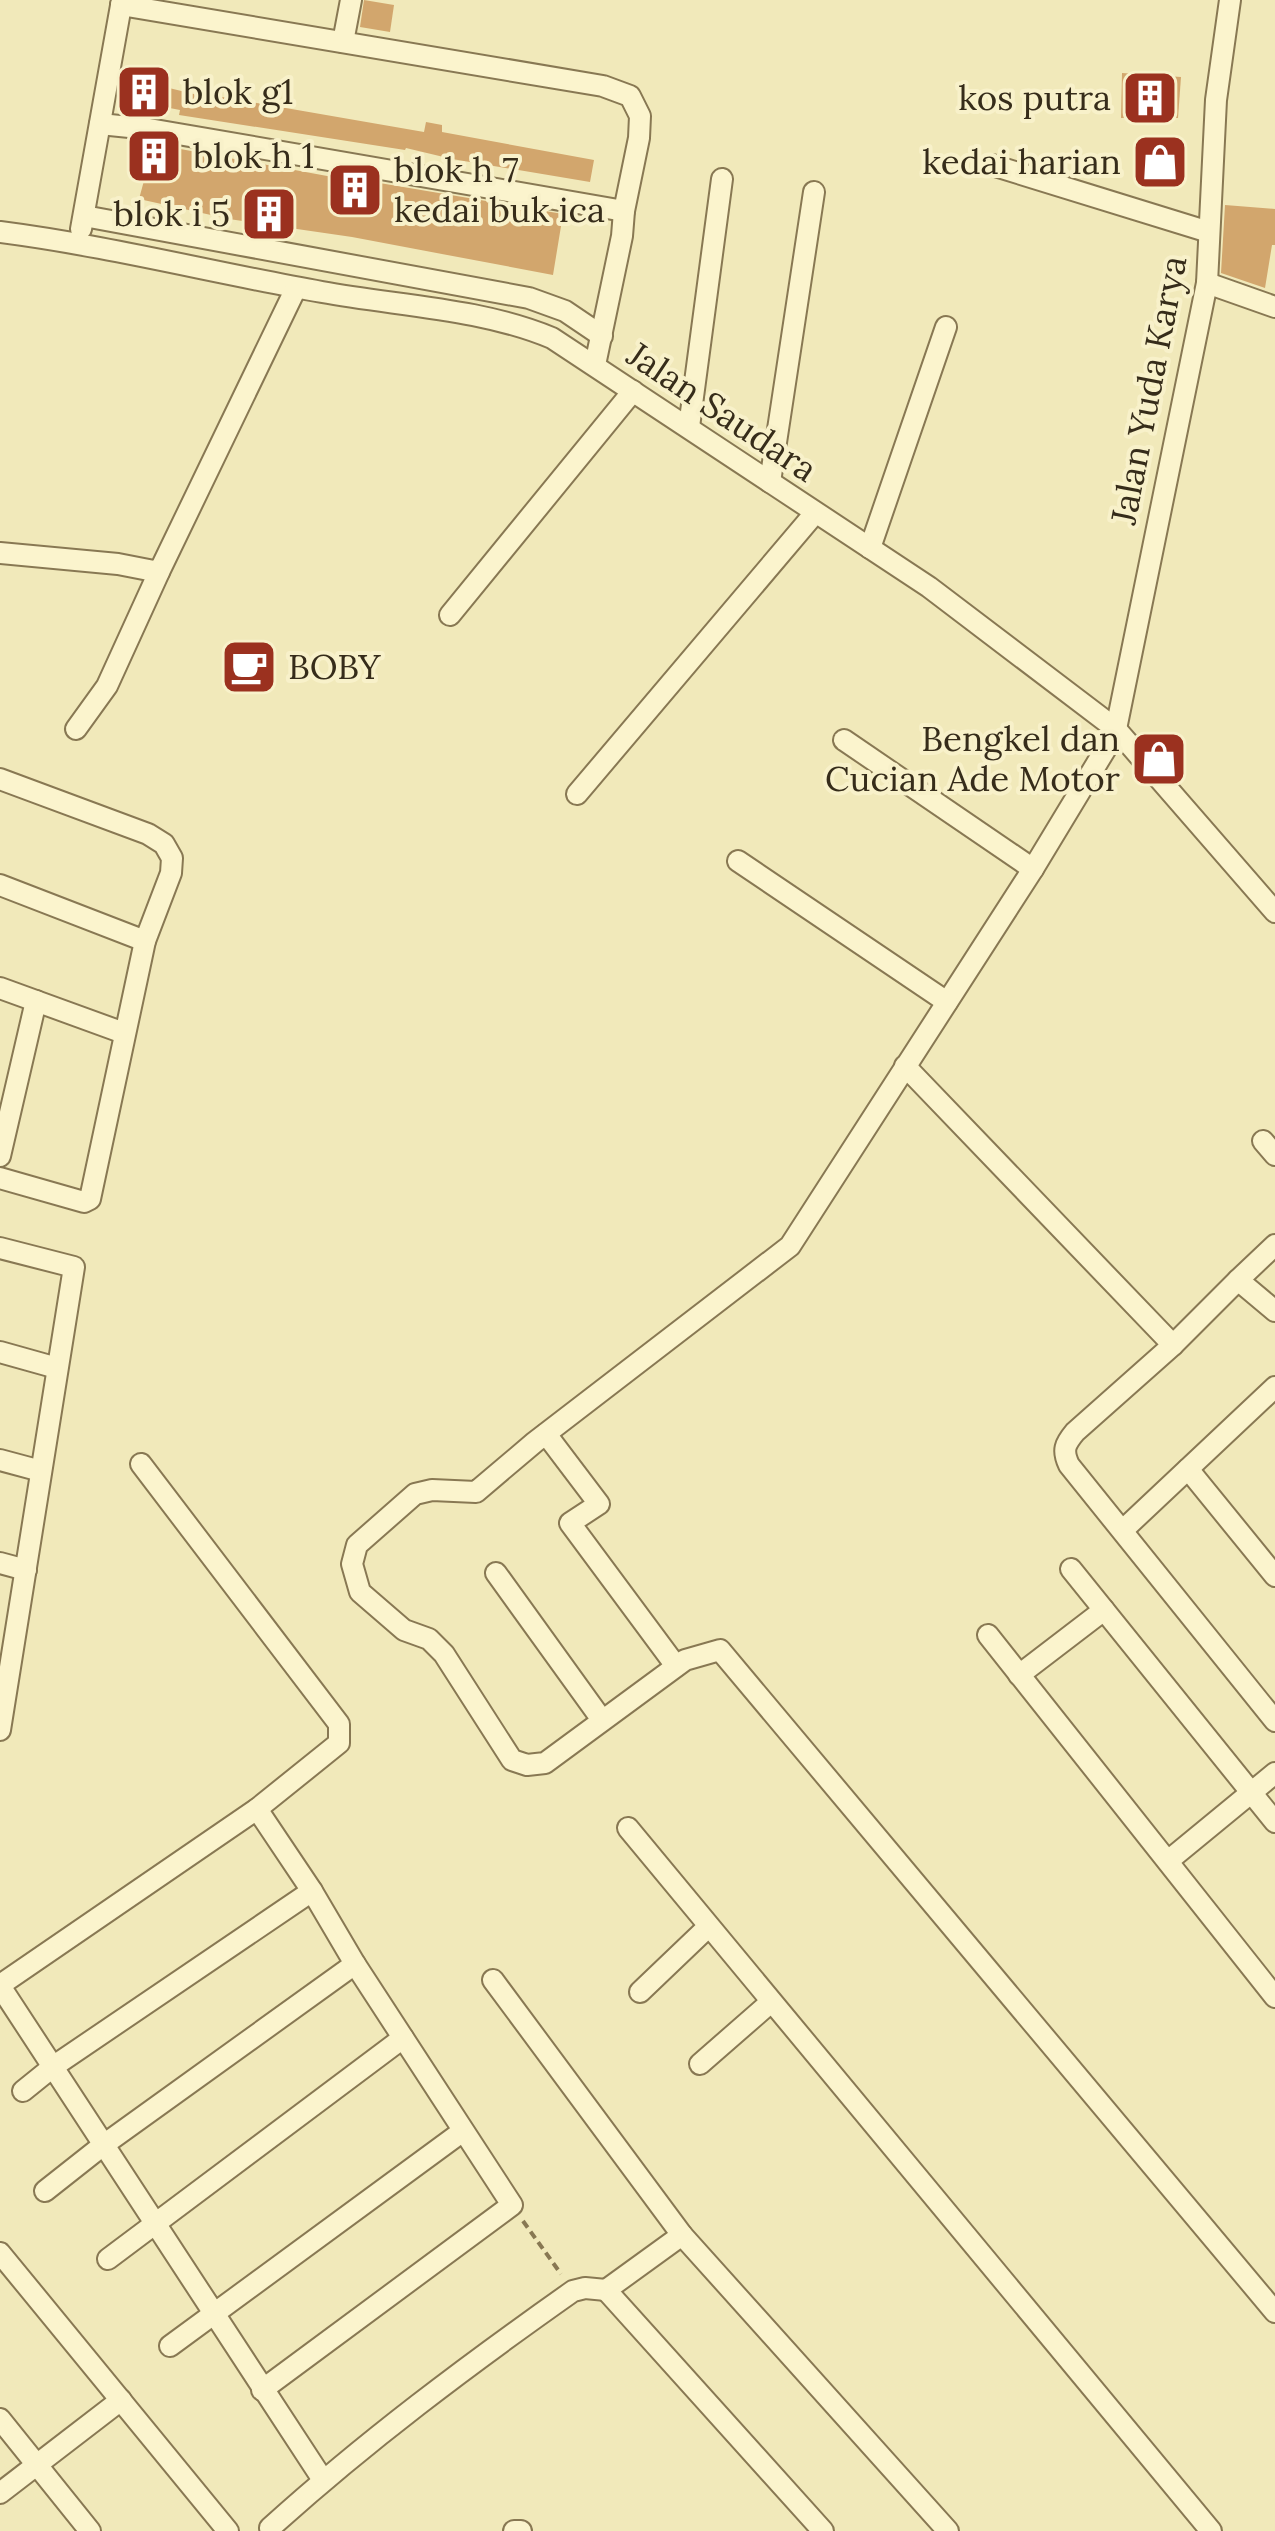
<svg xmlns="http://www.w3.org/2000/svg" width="1275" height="2531" viewBox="0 0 1275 2531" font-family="Lora,serif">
	<rect width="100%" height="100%" fill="#f1e9ba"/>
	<g fill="#d2a66d">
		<polygon points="364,0 394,5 390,32 360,27"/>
		<polygon points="146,65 168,69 165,87 210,98 211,95 424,132 426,122 442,125 442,132 594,160 590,182 452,159 406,148 405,150 179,115 180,110 123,99 124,84 144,84"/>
		<polygon points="1122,73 1181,77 1178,118 1121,118"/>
		<polygon points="148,143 338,178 338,176 563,214 553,275 352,237 229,219 139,199 148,166 143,165"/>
		<polygon points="1150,151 1174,154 1171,175 1147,169"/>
		<polygon points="1225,205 1275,209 1275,245 1272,245 1265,288 1221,273"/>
	</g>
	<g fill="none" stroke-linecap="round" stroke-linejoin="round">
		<g stroke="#887853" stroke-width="24">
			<g id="minor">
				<polyline points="1230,0 1216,100 1207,283 1116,729 1108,745 1033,869 790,1246 535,1442 476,1492 432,1490 415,1494 357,1545 352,1564 360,1592 404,1630 429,1639 444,1654 512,1760 527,1765 545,1763 685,1660 720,1650 1275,2312"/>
				<polyline points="121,5 603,86 630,96 640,116 639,138 624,211 622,236 595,365"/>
				<polyline points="343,42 351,0"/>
				<polyline points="100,124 149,129 624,211"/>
				<polyline points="992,165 1209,232"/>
				<polyline points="84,216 529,298 565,311 602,336"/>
				<polyline points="81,229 122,0"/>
				<path d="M0,232C109,246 214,273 322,292C398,306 480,308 552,338L929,587L1116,729L1275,912"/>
				<polyline points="1207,283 1275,307"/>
				<polyline points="689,427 722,179"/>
				<polyline points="770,482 814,192"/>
				<polyline points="870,548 946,327"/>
				<polyline points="0,553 118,564 159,572 296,288"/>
				<polyline points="450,615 633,391"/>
				<polyline points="76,729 107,686 159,572"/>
				<polyline points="844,740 1033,869"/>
				<polyline points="0,779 148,834 164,844 172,858 171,873 145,941 90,1199 84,1202 0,1178"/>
				<polyline points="577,794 815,513"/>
				<polyline points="738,861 947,1002"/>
				<polyline points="0,885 145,941"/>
				<polyline points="0,988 124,1033"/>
				<polyline points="905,1066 1173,1345"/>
				<polyline points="1263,1141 1275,1155"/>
				<polyline points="0,1156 36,1001"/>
				<polyline points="0,1248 74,1267 0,1730"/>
				<polyline points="1238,1280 1275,1245"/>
				<path d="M1275,1311L1238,1280L1173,1345L1075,1432C1065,1444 1062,1450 1069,1465L1275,1721"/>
				<polyline points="0,1352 57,1368"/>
				<polyline points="546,1434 599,1504 570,1523 676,1666"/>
				<polyline points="0,1460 41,1471"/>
				<polyline points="141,1464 339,1724 339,1743 257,1809"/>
				<polyline points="1188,1469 1275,1576"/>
				<polyline points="1123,1530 1275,1387"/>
				<polyline points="0,1563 26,1570"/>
				<polyline points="1071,1569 1275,1822"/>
				<polyline points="496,1573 602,1720"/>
				<polyline points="988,1635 1275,1997"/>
				<polyline points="1019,1675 1104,1610"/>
				<polyline points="628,1828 1211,2531"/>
				<polyline points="1168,1861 1275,1773"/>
				<polyline points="493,1980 682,2235"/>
				<polyline points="0,1985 257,1809 312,1891 355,1964 512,2205 262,2390"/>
				<polyline points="0,1986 323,2480"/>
				<polyline points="640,1992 708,1927"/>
				<polyline points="700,2064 771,2002"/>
				<polyline points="23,2091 54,2066 312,1891"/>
				<polyline points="45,2191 102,2146 355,1964"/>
				<polyline points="0,2253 228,2531"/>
				<polyline points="108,2259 403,2038"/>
				<polyline points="170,2346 463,2131"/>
				<polyline points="0,2419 90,2531"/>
				<polyline points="0,2493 121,2400"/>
				<path d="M270,2528C365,2442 468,2365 573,2291L585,2288L606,2290"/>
				<polyline points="514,2531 521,2531"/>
				<polyline points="823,2531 606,2290 682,2235 948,2531"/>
			</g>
		</g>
		<polyline stroke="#887853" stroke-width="4" stroke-dasharray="8 5" stroke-linecap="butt" points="523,2221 561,2274"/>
		<use href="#minor" stroke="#fbf4cd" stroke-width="20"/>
	</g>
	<defs>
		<g id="building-square" transform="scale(2.875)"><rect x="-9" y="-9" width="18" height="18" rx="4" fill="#9b311f" stroke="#f8f1ca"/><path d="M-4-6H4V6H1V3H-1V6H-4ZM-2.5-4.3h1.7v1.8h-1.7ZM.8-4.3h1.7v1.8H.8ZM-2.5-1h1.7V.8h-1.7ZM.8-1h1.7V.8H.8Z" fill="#fff"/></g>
		<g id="shop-square" transform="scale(2.875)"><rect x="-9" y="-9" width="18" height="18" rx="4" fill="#9b311f" stroke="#f8f1ca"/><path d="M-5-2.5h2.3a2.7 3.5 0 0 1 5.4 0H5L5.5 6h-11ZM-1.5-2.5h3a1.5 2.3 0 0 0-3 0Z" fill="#fff"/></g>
		<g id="cafe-square" transform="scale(2.875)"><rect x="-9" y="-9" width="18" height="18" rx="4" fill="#9b311f" stroke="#f8f1ca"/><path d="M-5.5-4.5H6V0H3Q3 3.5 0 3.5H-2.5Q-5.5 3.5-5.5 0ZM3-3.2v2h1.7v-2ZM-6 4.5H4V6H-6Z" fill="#fff"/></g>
	</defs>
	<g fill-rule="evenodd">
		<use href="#building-square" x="144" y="92"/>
		<use href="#building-square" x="1150" y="98"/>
		<use href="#building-square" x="154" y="156"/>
		<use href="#shop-square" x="1160" y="162"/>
		<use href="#building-square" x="355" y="190"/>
		<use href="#building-square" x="269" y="214"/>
		<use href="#cafe-square" x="249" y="667"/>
		<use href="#shop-square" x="1159" y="759"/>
	</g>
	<g text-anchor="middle" stroke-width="8" stroke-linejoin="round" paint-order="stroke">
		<g font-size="35" fill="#362c1a" stroke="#f8f1ca" text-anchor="start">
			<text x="183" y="104">blok g1</text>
			<text x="1111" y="110" text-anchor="end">kos putra</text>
			<text x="193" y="168">blok h 1</text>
			<text x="1121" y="174" text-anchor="end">kedai harian</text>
			<text x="394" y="182">blok h 7<tspan x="394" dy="40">kedai buk ica</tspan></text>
			<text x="230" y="226" text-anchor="end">blok i 5</text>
			<text x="288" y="679">BOBY</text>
			<text x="1120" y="751" text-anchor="end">Bengkel dan<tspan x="1120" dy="40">Cucian Ade Motor</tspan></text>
		</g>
		<g font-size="35" fill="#362c1a" stroke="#f8f1ca">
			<text transform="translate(1149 390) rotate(-79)" y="12">Jalan Yuda Karya</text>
			<text transform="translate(722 412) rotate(34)" y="12">Jalan Saudara</text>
		</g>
	</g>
</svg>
